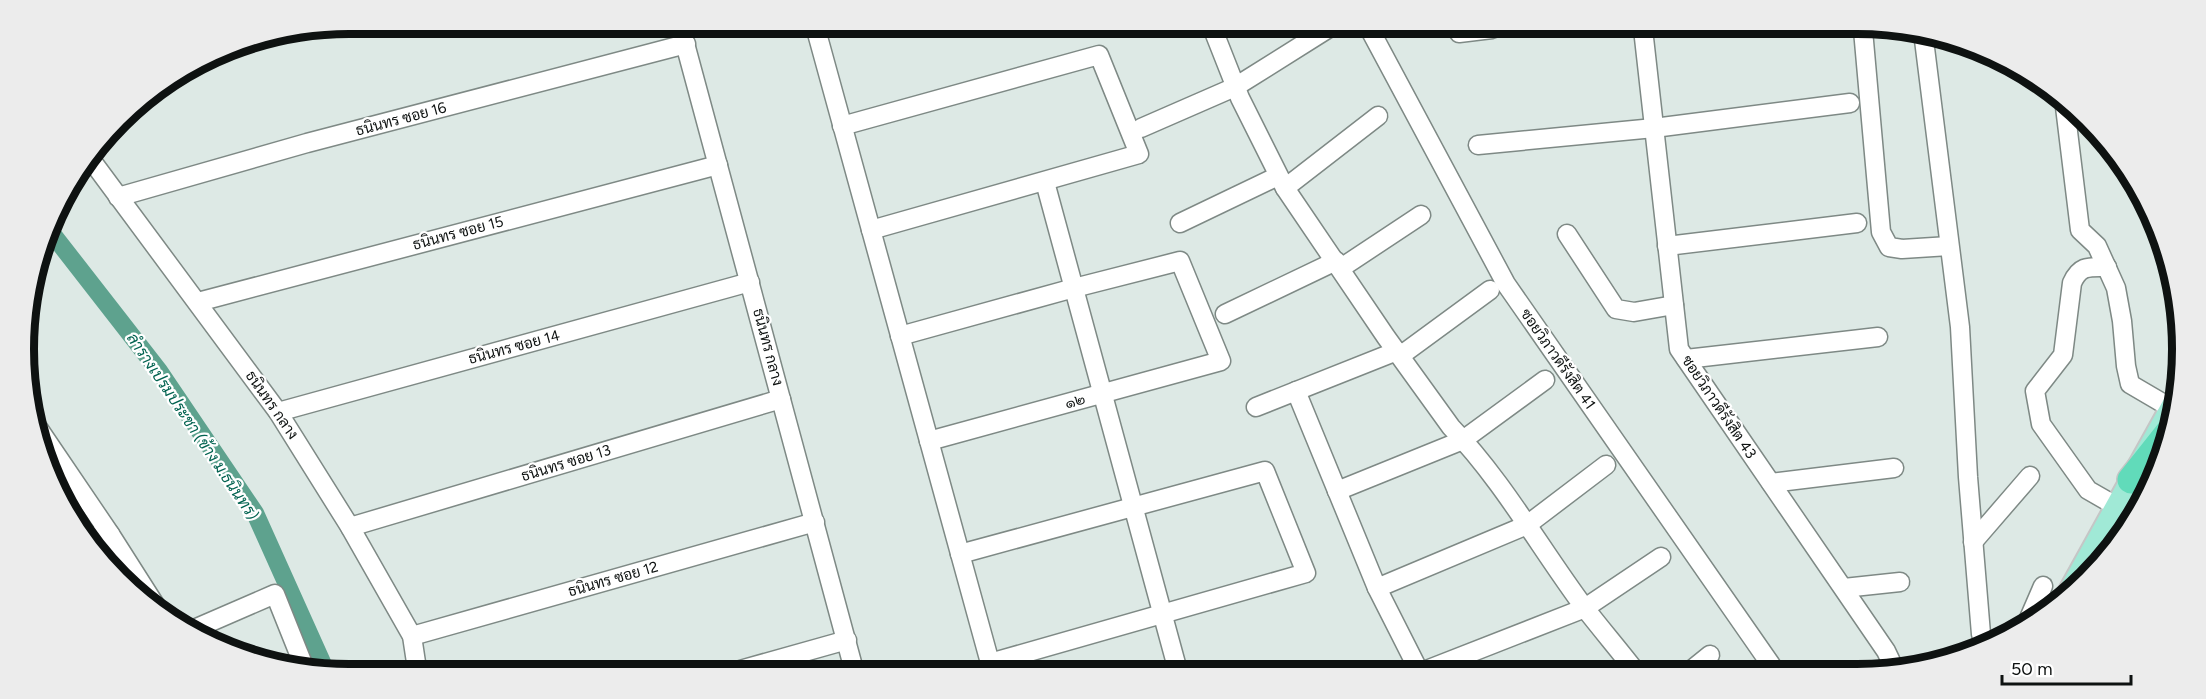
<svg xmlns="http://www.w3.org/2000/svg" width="2206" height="699" viewBox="0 0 2206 699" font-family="Figtree,Sarabun,sans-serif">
	<rect width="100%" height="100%" fill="#dde9e5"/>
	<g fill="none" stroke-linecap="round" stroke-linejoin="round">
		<polyline stroke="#5ea28e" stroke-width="18" points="50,231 159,371 255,513 325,669"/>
		<g stroke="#7e8985" stroke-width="21">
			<g id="minor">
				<polyline points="680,25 854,670"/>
				<polyline points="815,26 992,670"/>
				<path d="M1212,27L1240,98L1285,188L1386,337L1451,427C1503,481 1540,548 1584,607C1601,629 1619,650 1636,672"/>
				<polyline points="1369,28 1506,284 1776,672"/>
				<polyline points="1643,29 1679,349 1886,651 1896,672"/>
				<polyline points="1863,30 1881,232 1889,247 1902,249 1949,246"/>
				<polyline points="1923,32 1960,327 1968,477 1981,634 1985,646"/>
				<polyline points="1459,33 1492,29"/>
				<polyline points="2065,107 2080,230 2097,246 2116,288 2122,321 2126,366 2130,384 2171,408"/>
				<polyline points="842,126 1099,55 1139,154 871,230"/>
				<polyline points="1141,128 1235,87 1329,28"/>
				<polyline points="1478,145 1654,128 1850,103"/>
				<polyline points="92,161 278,412 350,527 412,636 417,669"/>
				<polyline points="1045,182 1178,671"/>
				<polyline points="1285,188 1378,116"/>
				<polyline points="118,197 307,143 686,44"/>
				<polyline points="1180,223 1278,176"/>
				<polyline points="1567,234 1616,309 1634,312 1674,305"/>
				<polyline points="1667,246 1857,223"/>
				<path d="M2107,267C2089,267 2080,265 2072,283L2063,355L2035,391L2041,424L2088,490L2116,506"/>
				<polyline points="1341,268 1421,215"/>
				<polyline points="198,302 718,165"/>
				<polyline points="1225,314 1336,261"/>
				<polyline points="900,336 1074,288 1180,261 1221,361 929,441"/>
				<polyline points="1400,356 1490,290"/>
				<polyline points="1686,359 1878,337"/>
				<polyline points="1296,391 1377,588 1419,671"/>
				<polyline points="1256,407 1397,351"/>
				<polyline points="278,412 750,282"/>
				<polyline points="34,422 110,534 159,611"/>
				<polyline points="1771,483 1894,468"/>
				<polyline points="1337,491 1463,440 1545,380"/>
				<polyline points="350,527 781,399"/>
				<polyline points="85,537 110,534"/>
				<polyline points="1973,542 2030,476"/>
				<polyline points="960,554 1265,471 1306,573 990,663"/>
				<polyline points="1377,588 1527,525 1606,465"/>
				<polyline points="1844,588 1900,582"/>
				<polyline points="2027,623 2043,586"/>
				<polyline points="192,630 275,594 305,669"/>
				<polyline points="412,636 815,522"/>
				<polyline points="740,670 847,640"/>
				<polyline points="1424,671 1585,608 1661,557"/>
				<polyline points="1689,672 1710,655"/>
			</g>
		</g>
		<g stroke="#c5c6c6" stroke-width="26">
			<polyline id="major" points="2070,591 2176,400"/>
		</g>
		<g stroke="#c5c6c6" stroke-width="30">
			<polyline id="highway" points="2131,480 2169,432"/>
		</g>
		<use href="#minor" stroke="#fff" stroke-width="18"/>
		<use href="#major" stroke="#a0e9d6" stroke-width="22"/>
		<use href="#highway" stroke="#61dbba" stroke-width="27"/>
	</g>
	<g text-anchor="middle" stroke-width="4.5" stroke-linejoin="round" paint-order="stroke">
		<g font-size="15" fill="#0e1211" stroke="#fff">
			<text transform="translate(401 119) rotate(-15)" y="5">ธนินทร ซอย 16</text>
			<text transform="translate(458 233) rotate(-15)" y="5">ธนินทร ซอย 15</text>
			<text transform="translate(514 347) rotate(-15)" y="5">ธนินทร ซอย 14</text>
			<text transform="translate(768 347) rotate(75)" y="5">ธนินทร กลาง</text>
			<text transform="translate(1558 359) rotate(55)" y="5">ซอยวิภาวดีรังสิต 41</text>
			<text transform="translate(1075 401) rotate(-15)" y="5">๑๒</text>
			<text transform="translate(272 405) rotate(55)" y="5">ธนินทร กลาง</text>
			<text transform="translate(1719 407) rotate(56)" y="5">ซอยวิภาวดีรังสิต 43</text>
			<text transform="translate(566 463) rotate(-17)" y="5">ธนินทร ซอย 13</text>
			<text transform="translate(613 579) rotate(-16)" y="5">ธนินทร ซอย 12</text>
		</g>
		<g font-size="16" font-style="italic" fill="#026350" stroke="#fff">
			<text transform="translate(193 426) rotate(56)" y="6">ลำรางเปรมประชา (ข้าง ม.ธนินทร)</text>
		</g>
	</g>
	<path d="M0 0H2206V699H0ZM349 34H1857A315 315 0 0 1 2172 349V349A315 315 0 0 1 1857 664H349A315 315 0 0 1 34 349V349A315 315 0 0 1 349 34Z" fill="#ececec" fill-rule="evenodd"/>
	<path fill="none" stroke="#0e1211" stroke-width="8" d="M349 34H1857A315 315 0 0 1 2172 349V349A315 315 0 0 1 1857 664H349A315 315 0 0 1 34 349V349A315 315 0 0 1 349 34Z"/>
	<path d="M2002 675v9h129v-9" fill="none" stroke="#0e1211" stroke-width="3"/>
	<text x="2011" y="675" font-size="18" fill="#0e1211" stroke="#ffffff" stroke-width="4.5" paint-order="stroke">50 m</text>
</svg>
